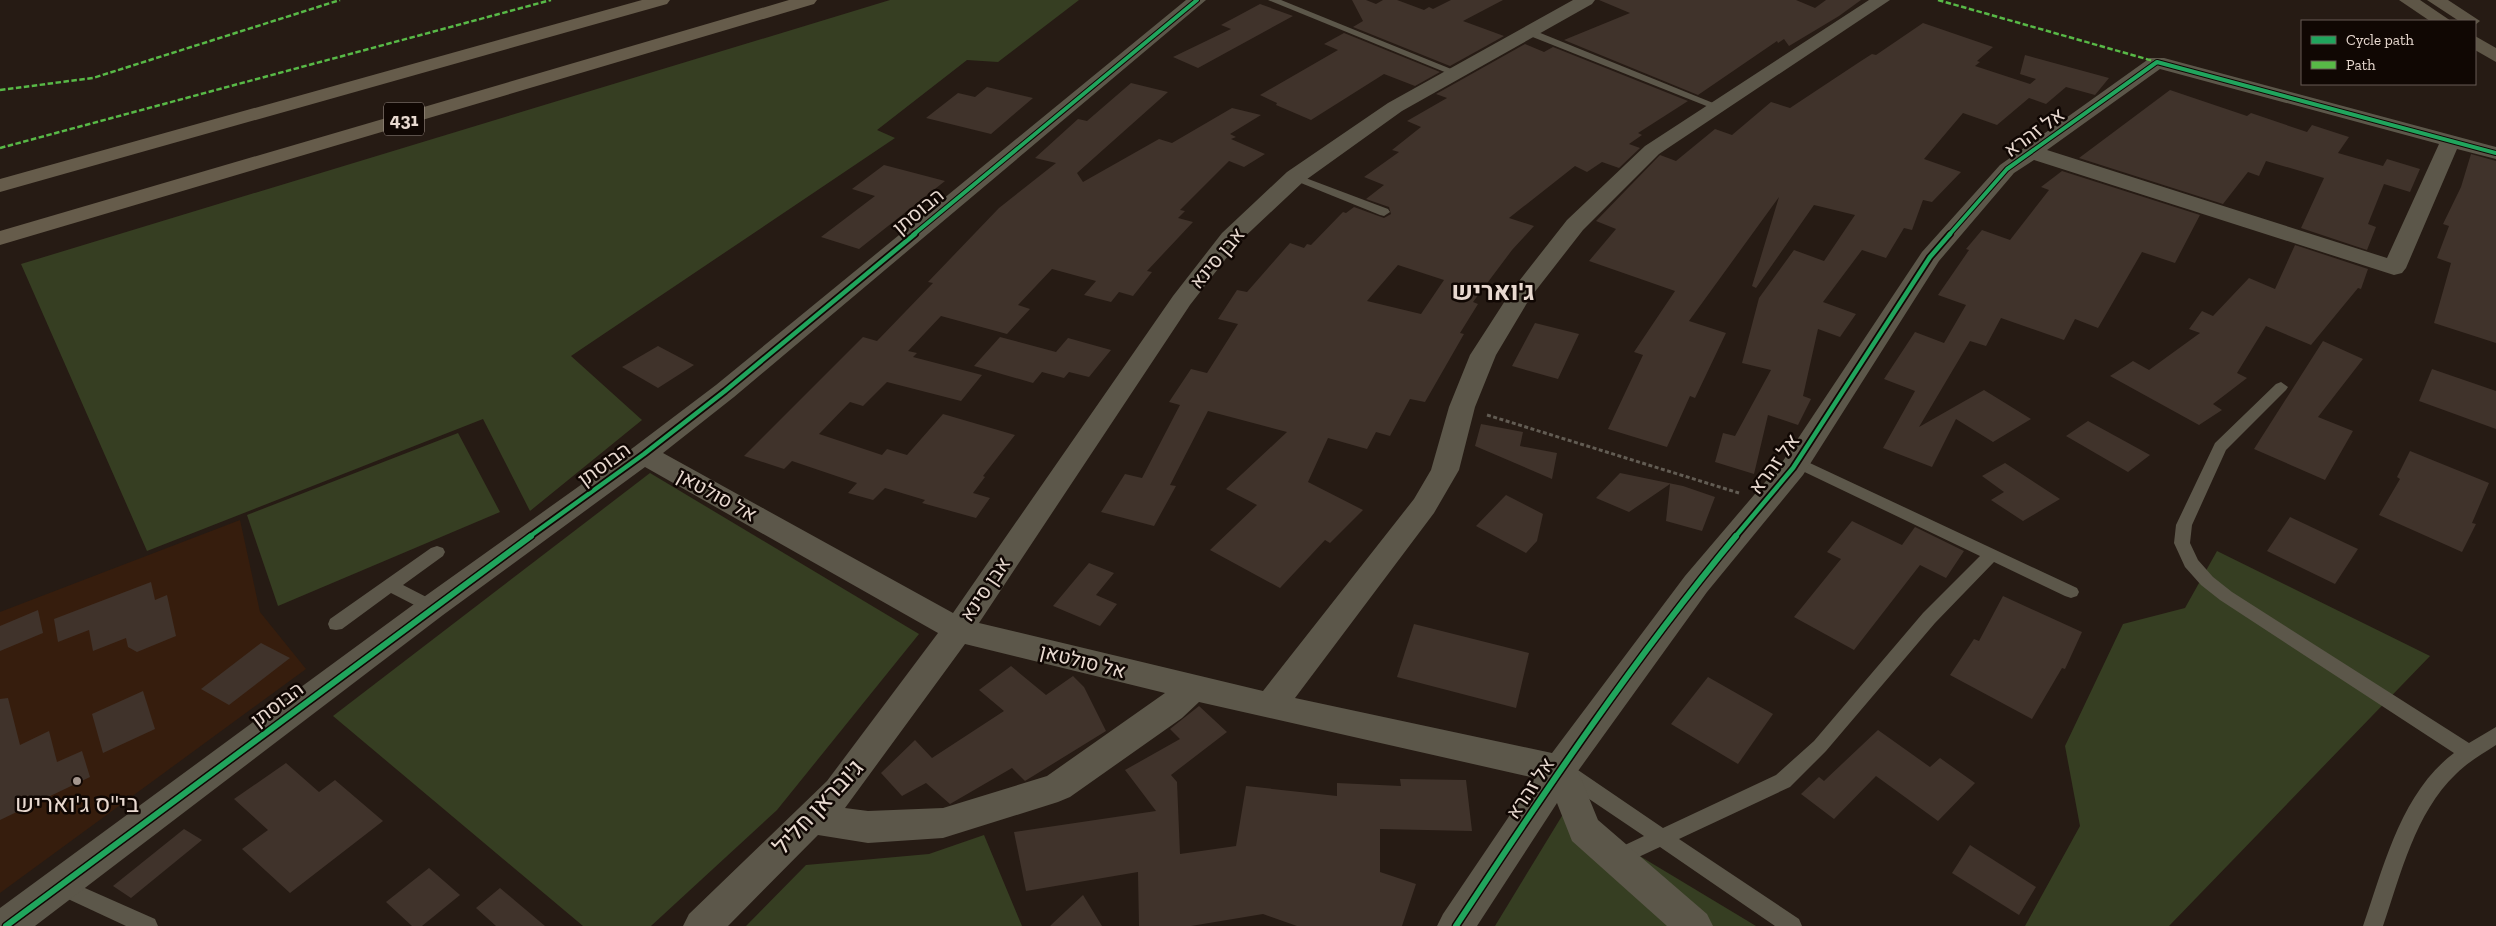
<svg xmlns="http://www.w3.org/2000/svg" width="2496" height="926" viewBox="0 0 2496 926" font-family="'Zilla Slab',Heebo,serif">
	<rect width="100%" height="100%" fill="#261b14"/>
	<polygon fill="#361d0d" points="240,520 260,612 306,669 0,893 0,612"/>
	<g fill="#363e22">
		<polygon points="890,0 1079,0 998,62 967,60 877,130 895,138 571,356 642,420 530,511 483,419 147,551 21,264"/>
		<polygon points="458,433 500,512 278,606 247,515"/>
		<polygon points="650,473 919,634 777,810 651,926 583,926 333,716"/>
		<polygon points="2217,551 2430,656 2169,926 2025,926 2080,826 2065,746 2123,624 2185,608"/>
		<polygon points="1565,811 1756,926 1495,926"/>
		<polygon points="984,835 1022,926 746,926 806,865 929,854"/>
	</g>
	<g fill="#40332b" fill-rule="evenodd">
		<polygon points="1352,0 1366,0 1376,4 1383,0 1397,0 1424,10 1429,7 1433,9 1451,0 1503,0 1463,21 1504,36 1450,66 1353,27 1363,21"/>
		<polygon points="1599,0 1796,0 1815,8 1826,0 1861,0 1839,16 1789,46 1784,39 1778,43 1777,41 1698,95 1564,40 1630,13"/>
		<polygon points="1260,4 1293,16 1198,68 1173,57 1231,29 1221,25"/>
		<polygon points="1923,23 1993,47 1977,61 1980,62 1975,66 2030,84 2036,79 2020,74 2025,55 2109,78 2095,95 2066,87 2046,104 2029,98 1997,125 1963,113 1924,159 1961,172 1932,202 1923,200 1912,230 1904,228 1886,258 1862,250 1823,302 1856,314 1840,337 1818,329 1803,396 1811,399 1798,425 1768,415 1754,474 1715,462 1723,433 1735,436 1771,370 1742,363 1759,298 1794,250 1824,261 1855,215 1814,205 1756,288 1752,286 1779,197 1689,321 1726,333 1695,398 1690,396 1667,447 1608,429 1643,355 1634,352 1675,291 1589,261 1616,229 1596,221 1660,155 1676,161 1715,129 1732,135 1771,102 1790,108 1861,61 1872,54 1876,55"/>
		<polygon points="1344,33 1440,72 1415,86 1384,74 1311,120 1276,105 1277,103 1260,95 1338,50 1324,44"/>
		<path d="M1525,44L1544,52L1553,47L1688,101L1638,133L1642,135L1629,144L1640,148L1619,168L1602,162L1587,172L1575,166L1509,218L1534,226L1512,250L1473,302L1478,304L1460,333L1464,334L1425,402L1410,399L1390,436L1376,432L1367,449L1328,438L1308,482L1363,510L1330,543L1325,540L1280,588L1210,550L1257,505L1226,489L1287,432L1208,411L1170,485L1176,486L1154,526L1101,512L1125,474L1142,478L1180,405L1169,402L1191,369L1207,373L1238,324L1218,319L1237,290L1247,292L1290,243L1304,248L1307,244L1311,245L1343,212L1346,213L1354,207L1384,218L1391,214L1389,207L1366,199L1384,185L1364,177L1399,152L1392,150L1421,127L1407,121L1447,98L1436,94ZM1398,265L1444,280L1421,314L1367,301Z"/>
		<polygon points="1131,83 1168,92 1077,173 1083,182 1159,139 1172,143 1232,108 1261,115 1230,134 1236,137 1231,139 1265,154 1244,167 1229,161 1180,210 1185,211 1178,218 1193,222 1147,271 1152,272 1133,296 1119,292 1111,302 1084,295 1096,281 1052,269 1018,305 1030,309 1007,334 941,316 908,351 917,353 913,357 982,375 961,401 887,382 863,406 850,402 819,434 882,455 887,449 907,455 943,414 1015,435 983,476 985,477 973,493 990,498 976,518 922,503 925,500 885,488 873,500 848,493 857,483 792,461 784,469 744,456 863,337 877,341 933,283 928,282 999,208 1056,163 1035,158 1078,119 1087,121"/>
		<polygon points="987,87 1033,98 991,134 926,118 958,93 975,97"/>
		<polygon points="2170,90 2247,116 2251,113 2307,132 2312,125 2349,137 2338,153 2383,166 2387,159 2420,169 2410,192 2384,184 2368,224 2376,227 2367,250 2301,228 2324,178 2266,161 2259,176 2248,172 2223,204 2079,158"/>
		<polygon points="2471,154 2496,161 2496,343 2434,323 2451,263 2437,258 2449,226 2443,224 2461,187"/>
		<polygon points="884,165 945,181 859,249 821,237 875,196 852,189"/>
		<polygon points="2062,171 2200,215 2175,263 2142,252 2098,328 2075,319 2064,340 2001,318 1986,346 1970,341 1919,427 1984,390 2031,419 1993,442 1956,419 1932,467 1883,448 1915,391 1884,379 1915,332 1944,343 1966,305 1938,295 1969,250 1966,249 1982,230 2010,240 2049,190 2041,187"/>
		<polygon points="2295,245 2368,269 2361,289 2358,288 2311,345 2266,326 2237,373 2247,378 2213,404 2222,410 2199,425 2110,376 2133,361 2149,370 2200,333 2189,329 2202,311 2213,316 2249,278 2275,289"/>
		<polygon points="1535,323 1579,334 1558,379 1512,366"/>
		<polygon points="1000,337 1056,352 1068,338 1111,350 1089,377 1069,372 1064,378 1042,372 1033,383 974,366"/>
		<polygon points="2323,341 2363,359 2318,417 2353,431 2325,480 2254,449"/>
		<polygon points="658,346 694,365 658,388 622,367"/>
		<polygon points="2432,369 2496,391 2496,429 2419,401"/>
		<polygon points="2088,421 2150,455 2128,472 2066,436"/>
		<polygon points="1481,424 1523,432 1520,446 1557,453 1552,479 1475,446"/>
		<polygon points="2410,451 2489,483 2472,523 2476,524 2462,552 2379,515 2400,479 2397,477"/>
		<polygon points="2005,463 2060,499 2023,521 1991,500 2004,492 1982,476"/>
		<polygon points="1620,473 1683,486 1715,497 1702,531 1666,521 1670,484 1629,512 1596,498"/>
		<polygon points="1506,495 1543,514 1537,541 1526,553 1476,526"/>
		<polygon points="2290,517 2358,549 2335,584 2267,551"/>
		<polygon points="1852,521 1902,545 1915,527 1964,551 1946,578 1920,565 1854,650 1794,617 1841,559 1827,552"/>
		<polygon points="1089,563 1114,573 1096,595 1117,604 1100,626 1053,606"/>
		<polygon points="151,582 155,600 167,595 176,636 137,652 128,647 126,638 93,651 89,630 58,642 54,619"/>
		<polygon points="2003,596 2082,632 2065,669 2062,668 2032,719 1950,675 1974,639 1979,641"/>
		<polygon points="38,610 43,633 0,651 0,626"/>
		<polygon points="1414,624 1529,653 1516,708 1397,677"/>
		<polygon points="261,643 290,658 229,705 201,689"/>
		<polygon points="1011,666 1046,695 1073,676 1084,687 1106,731 1025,781 1012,768 950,804 926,783 902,796 881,773 915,740 932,758 1004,711 979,690"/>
		<polygon points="1708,677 1773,714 1738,764 1671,724"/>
		<polygon points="143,691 155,729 103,753 92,714"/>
		<polygon points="8,698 20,745 49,731 57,762 82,751 90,777 0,820 0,699"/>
		<polygon points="1199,706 1227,732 1171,775 1177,782 1180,854 1236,846 1246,786 1337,796 1337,783 1401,786 1400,779 1466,780 1472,831 1380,829 1380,872 1416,884 1402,926 1297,926 1263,914 1191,926 1139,926 1138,872 1026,891 1014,832 1156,811 1125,770 1180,739 1170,729"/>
		<polygon points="1878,730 1930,767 1940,758 1975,783 1938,821 1876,776 1834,819 1801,794 1819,777 1824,781"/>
		<polygon points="286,763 319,792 335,780 383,821 290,893 242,849 268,830 234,799"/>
		<polygon points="184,829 202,840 131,898 113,886"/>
		<polygon points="1970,845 2036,887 2019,915 1952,873"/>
		<polygon points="429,868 460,895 422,926 412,926 386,902"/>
		<polygon points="500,888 545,926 496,926 476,908"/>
		<polygon points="1083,895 1102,926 1050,926"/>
	</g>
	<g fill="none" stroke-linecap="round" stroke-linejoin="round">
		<polyline stroke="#625c53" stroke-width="3" stroke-dasharray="4 2.5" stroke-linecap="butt" points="1487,415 1739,493"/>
		<g fill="#5c574a" fill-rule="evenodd">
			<polygon points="1268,0 1281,0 1461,73 1460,75 1452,75"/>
			<polygon points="1525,30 1533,30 1723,107 1718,110 1714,109 1525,34"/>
			<polygon points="1295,174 1388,209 1390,212 1384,216 1380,215 1291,179 1291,175"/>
			<path d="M2281,382L2288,387L2286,390L2226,450L2192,525L2190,543L2198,560L2213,577L2232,592L2469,743L2496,727V745C2482,754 2468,762 2456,774C2415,813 2401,874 2383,926H2363C2384,866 2401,793 2454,753L2220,600L2201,585L2185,567L2174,543L2176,525L2215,443L2276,384Z"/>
			<polygon points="1797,457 2077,588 2079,592 2077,596 2071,598 2065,596 1994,562 1935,623 1826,751 1790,787 1679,839 1799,919 1802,926 1775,926 1660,847 1615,868 1608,865 1605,859 1608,853 1644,836 1561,780 1559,774 1561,768 1568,766 1575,768 1663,828 1776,775 1814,741 1923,613 1980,556 1792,466 1790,462 1792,458"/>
			<polygon points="437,546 443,548 445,552 443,556 403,585 438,603 440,607 438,611 432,613 426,611 391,593 342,629 336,630 330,629 328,624 330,619 431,548"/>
			<polygon points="60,877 155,919 158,926 126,926 53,892 50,886 53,880"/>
		</g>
		<path fill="#5c574a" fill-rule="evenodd" d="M1186,0H1206L734,397L663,453L953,613L1173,296L1222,233L1287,172L1388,103L1573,0H1595L1592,4L1402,111L1303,182L1238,243L1190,305L979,623L1263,691L1414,499L1431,470L1449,407L1470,355L1512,290L1567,220L1645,146L1869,0H1890L1659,154L1583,230L1530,298L1496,355L1475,407L1459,470L1434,513L1295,698L1552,753L1685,576L1783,461L1922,252L2000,165L2150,58H2164L2496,147V159L2457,149L2406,268L2402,273L2394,275L2034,160L2014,173L1939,261L1803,475L1707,592L1578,771L1598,820L1707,914L1713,926H1667L1572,841L1557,803L1477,926H1437L1443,914L1535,778L1199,702L1182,718L1070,797L1058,802L943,838L868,843L818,835L728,926H683L689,914L827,781L938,633L645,467L443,615L35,926H0V908L421,599L634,447L716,385ZM2160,69L2439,144L2387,258L2047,150ZM965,644L1165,693L1047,776L943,808L868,811L845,808Z"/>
		<g fill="#5e5647" fill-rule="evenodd">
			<polygon points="2399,0 2420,0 2451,21 2430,21"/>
			<polygon points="2427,0 2448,0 2480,21 2475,25 2475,21 2459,21"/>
			<polygon points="2475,36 2496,48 2496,62 2475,50"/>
		</g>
		<g fill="#665c4b" fill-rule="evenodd">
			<polygon points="642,0 670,0 667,4 0,192 0,179"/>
			<polygon points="789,0 817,0 814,4 0,245 0,231"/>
		</g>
		<g stroke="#58b947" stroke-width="2.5" stroke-dasharray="5.5 2.5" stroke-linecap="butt">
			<polyline points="1938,0 2157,62"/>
			<polyline points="0,90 93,78 340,0"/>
			<polyline points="0,148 551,0"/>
		</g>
		<g stroke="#100703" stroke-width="6">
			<g id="cycleway-far2">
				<polyline points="913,235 1197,0"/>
				<polyline points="1949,235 2007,169 2157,62 2496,153"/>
			</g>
		</g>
		<g stroke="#100703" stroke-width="8">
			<g id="cycleway-far1">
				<polyline points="529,537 644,454 725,391 915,234"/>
				<polyline points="1735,537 1793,468 1930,257 1950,234"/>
			</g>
		</g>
		<g stroke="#100703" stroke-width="9">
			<g id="cycleway">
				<polyline points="6,926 531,536"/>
				<path d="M1456,926C1544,792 1634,659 1736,536"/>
			</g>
		</g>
		<use href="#cycleway-far2" stroke="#20a55d" stroke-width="4"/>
		<use href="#cycleway-far1" stroke="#20a55d" stroke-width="4.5"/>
		<use href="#cycleway" stroke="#20a55d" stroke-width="6"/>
	</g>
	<circle fill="#a4968e" stroke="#100703" stroke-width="2" cx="77" cy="781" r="5"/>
	<g text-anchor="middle" stroke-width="5" stroke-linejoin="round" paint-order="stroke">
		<rect fill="#100703" stroke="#a79a92" stroke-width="1" x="384" y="102.5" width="40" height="33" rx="4"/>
		<g font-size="19" font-weight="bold" fill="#e8d9d0">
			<text x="404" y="126">431</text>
		</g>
		<g font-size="20" fill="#e8d9d0" stroke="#100703">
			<text transform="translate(2034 132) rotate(-36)" y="7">אל זהרא</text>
			<text transform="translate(918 211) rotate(-40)" y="7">הבוסתן</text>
			<text transform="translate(1217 258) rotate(-50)" y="7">אבן סינא</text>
			<text transform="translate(604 464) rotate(-36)" y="7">הבוסתן</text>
			<text transform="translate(1774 464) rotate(-53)" y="7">אל זהרא</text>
			<text transform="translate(717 495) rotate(29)" y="7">אל סולטאן</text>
			<text transform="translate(985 589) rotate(-56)" y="7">אבן סינא</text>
			<text transform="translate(1083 661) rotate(14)" y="7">אל סולטאן</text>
			<text transform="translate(277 704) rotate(-37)" y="7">הבוסתן</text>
			<text transform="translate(1530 788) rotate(-56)" y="7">אל זהרא</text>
		</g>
		<g font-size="24" fill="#e8d9d0" stroke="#100703">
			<text x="77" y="812">בי"ס ג'ואריש</text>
		</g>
		<g font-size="24" fill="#e8d9d0" stroke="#100703">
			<text transform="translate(818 807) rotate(-47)" y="8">ג'ובראן חליל</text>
		</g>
		<g font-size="25" font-weight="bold" fill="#e8d9d0" stroke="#100703">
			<text x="1493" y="300">ג'ואריש</text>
		</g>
	</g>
	<rect x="2301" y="20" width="175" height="65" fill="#100703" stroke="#665b55"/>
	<rect x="2311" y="36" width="25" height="8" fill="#20a55d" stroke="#665b55"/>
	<text x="2346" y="45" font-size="15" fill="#e8d9d0">Cycle path</text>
	<rect x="2311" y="61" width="25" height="8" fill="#58b947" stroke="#665b55"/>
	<text x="2346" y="70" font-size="15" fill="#e8d9d0">Path</text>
</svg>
